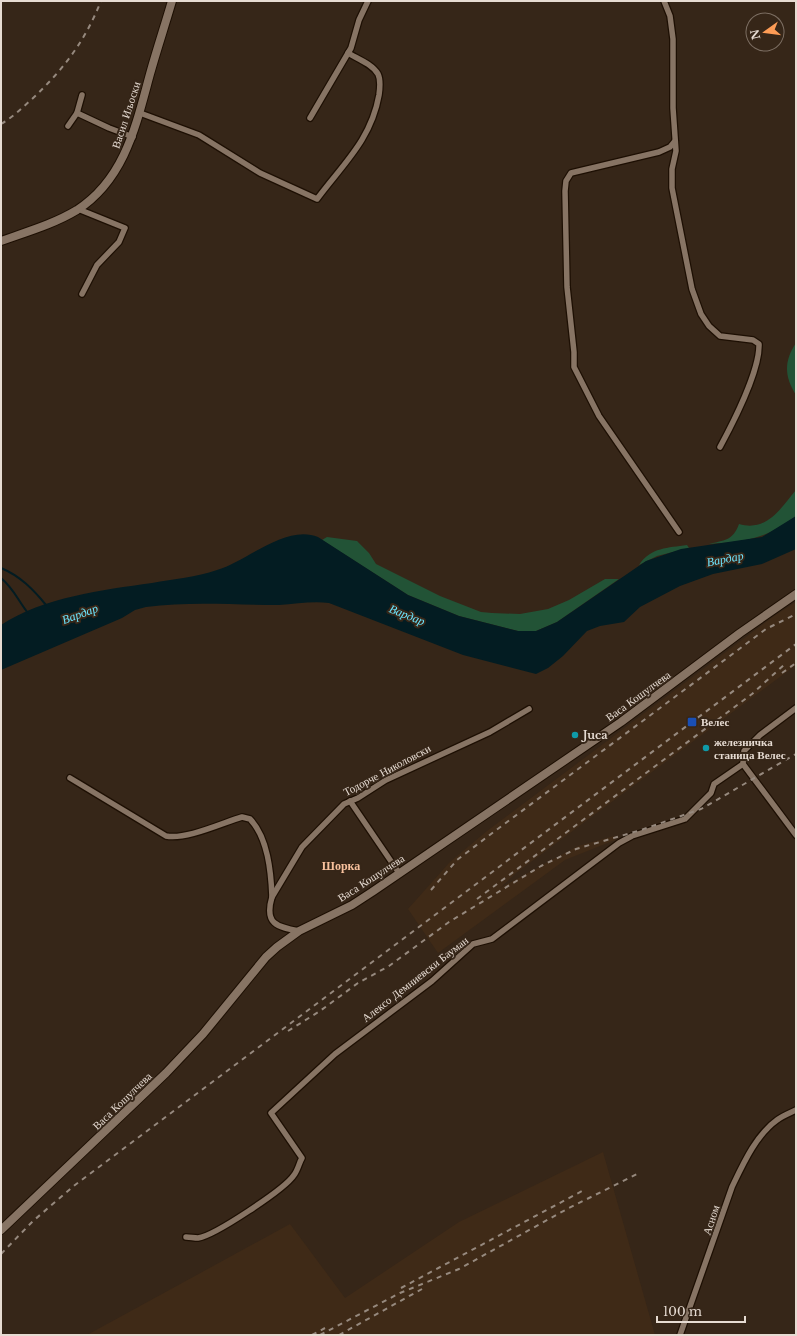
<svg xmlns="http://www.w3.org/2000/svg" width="797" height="1336" viewBox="0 0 797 1336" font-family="'Libre Baskerville',serif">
	<rect width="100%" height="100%" fill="#362618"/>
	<g fill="#3f2a17">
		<polygon points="796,602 796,665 516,873 500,888 578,846 614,836 615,840 565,860 438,953 408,909 450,862 487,831 774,616"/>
		<polygon points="603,1152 655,1335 87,1335 290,1224 345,1298 459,1222"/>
	</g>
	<g fill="#225336">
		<path d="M796,343V395C784,376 784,361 796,343Z"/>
		<path d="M796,490V516C764,540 747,541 709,544C724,540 733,541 739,524C767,532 780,509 796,490Z"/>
		<polygon points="327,537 357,541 369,553 376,564 440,596 481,612 492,613 520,614 548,609 569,600 605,579 619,579 557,622 536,631 518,631 459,616 408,595 322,540"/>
		<path d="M687,545L689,548L657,556L639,565C651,547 668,548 687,545Z"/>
	</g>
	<path fill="#031c22" d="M796,516V549L762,564L713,574L680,586L640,607L624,622L600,626L587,631L563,656L548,668L536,674L463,655L329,603C312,601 296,604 279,605C235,605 190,601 146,607L135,610L122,618L1,670V625C44,597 102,590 152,583C174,579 196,577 217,570C247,561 286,524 318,537L408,595L459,616L518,631H536L557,622L646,561L681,549L762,537Z"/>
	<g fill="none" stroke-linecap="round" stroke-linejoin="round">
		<g stroke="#031c22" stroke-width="2">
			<path d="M1,568C20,576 33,589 46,605"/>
			<path d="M1,578C14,589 17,599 28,613"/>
		</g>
		<g stroke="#1d0f03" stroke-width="8">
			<g id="street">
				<path d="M664,1L670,16L673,39V108L676,151L672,169V188L692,289L701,314L709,326L720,336L753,340L759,344C760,370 733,423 720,447"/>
				<polyline points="82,95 77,113 109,128 133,137"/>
				<path d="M140,113L199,135L260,173L317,199C343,164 371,140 379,95C380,88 381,80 378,74C372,64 358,59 348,53"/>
				<polyline points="310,118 351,48 359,20 368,1"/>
				<polyline points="68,126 77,113"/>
				<polyline points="675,141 670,147 659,152 571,173 566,181 565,191 567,287 574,352 574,367 599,416 679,532"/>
				<polyline points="78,209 125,228 119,242 97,265 82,294"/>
				<polyline points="796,708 760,735 744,751 743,764 796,835"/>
				<path d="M70,778L166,836C186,840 222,823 242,817L250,819C268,838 271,872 272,897"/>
				<polyline points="350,801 399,873"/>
				<path d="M299,931C277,927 264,924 272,897L302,847L344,804L358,798L386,780L490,732L529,709"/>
				<path d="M186,1237C190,1237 194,1238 198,1238C214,1236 285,1189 294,1175C298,1170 299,1163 302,1158L271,1113L335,1054L432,981L473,944L492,939L619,843L632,836L685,819L711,793L714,784L743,764"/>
				<path d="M680,1335L732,1187C743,1164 756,1135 777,1120C782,1116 790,1113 796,1110"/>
			</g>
		</g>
		<g stroke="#1d0f03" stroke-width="10">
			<g id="secondary">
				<path d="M1,241C26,232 54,224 77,210C125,179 136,125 150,74C157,49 165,25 172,1"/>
				<polyline points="1,1230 166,1073 203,1034 266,957 277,947 299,931 352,905 372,892 621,722 740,633 796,594"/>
			</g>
		</g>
		<use href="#street" stroke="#877464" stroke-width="5.5"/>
		<use href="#secondary" stroke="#877464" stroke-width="8"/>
		<g stroke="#96897e" stroke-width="2" stroke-dasharray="5 5" stroke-linecap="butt">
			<path d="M1,124C13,117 22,108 32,99C64,69 85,41 101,1"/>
			<polyline points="795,605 796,605"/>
			<polyline points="782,673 796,663"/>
			<polyline points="431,890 457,860 491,834 766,629 796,614"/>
			<polyline points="477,899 752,694 785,664"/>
			<polyline points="288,1031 320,1011 358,983 389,966 449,922 541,866 576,849 641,830 701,809 796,754"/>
			<polyline points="1,1254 33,1221 75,1185 796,644"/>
			<polyline points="401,1288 584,1190"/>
			<polyline points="312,1335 325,1328"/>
			<polyline points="320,1335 400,1293 459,1269 567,1209 637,1174"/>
			<polyline points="339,1335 422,1289"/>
		</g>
	</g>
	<rect fill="#1a4fb4" stroke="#362618" stroke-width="1.5" x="687" y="717" width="10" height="10" rx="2"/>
	<g fill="#0f9aa8" stroke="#362618" stroke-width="1.5">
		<circle cx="575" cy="735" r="4"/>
		<circle cx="706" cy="748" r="4"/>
	</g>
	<g text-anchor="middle" stroke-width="4" stroke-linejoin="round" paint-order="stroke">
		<g font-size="11" fill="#e6dbd2" stroke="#362618">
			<text transform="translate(126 115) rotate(-72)" y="4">Васил Иљоски</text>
			<text transform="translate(638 696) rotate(-36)" y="4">Васа Кошулчева</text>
			<text transform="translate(387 770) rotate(-28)" y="4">Тодорче Николовски</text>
			<text transform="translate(371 878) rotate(-33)" y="4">Васа Кошулчева</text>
			<text transform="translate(415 979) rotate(-38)" y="4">Алексо Демниевски Бауман</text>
			<text transform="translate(122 1101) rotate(-44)" y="4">Васа Кошулчева</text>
			<text transform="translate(711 1220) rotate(-72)" y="4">Асном</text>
		</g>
		<g font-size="11" font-weight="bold" fill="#e6dbd2" stroke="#362618" text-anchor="start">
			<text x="701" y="726">Велес</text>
			<text x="583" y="739">Juca</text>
			<text x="714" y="746">железничка<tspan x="714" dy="13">станица Велес</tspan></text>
		</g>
		<g font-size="12" font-style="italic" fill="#6ce5fe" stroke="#362618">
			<text transform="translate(725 559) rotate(-11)" y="4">Вардар</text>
			<text transform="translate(80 614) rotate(-20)" y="4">Вардар</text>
			<text transform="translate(407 615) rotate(22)" y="4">Вардар</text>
		</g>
		<g font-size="12" font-weight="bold" fill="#f8c19d" stroke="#362618">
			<text x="341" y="870">Шорка</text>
		</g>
	</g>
	<rect width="797" height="1336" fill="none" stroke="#e6dbd2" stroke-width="4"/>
	<g transform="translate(765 32) rotate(256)"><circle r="19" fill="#362618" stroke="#7c6e62"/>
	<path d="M0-3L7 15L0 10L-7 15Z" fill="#fd9c56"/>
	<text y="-6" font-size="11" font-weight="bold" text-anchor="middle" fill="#e6dbd2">N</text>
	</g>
	<path d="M657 1316v6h88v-6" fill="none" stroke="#e6dbd2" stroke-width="2"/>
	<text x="663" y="1316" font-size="12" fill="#e6dbd2" stroke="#362618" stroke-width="3" paint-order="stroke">100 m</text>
</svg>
